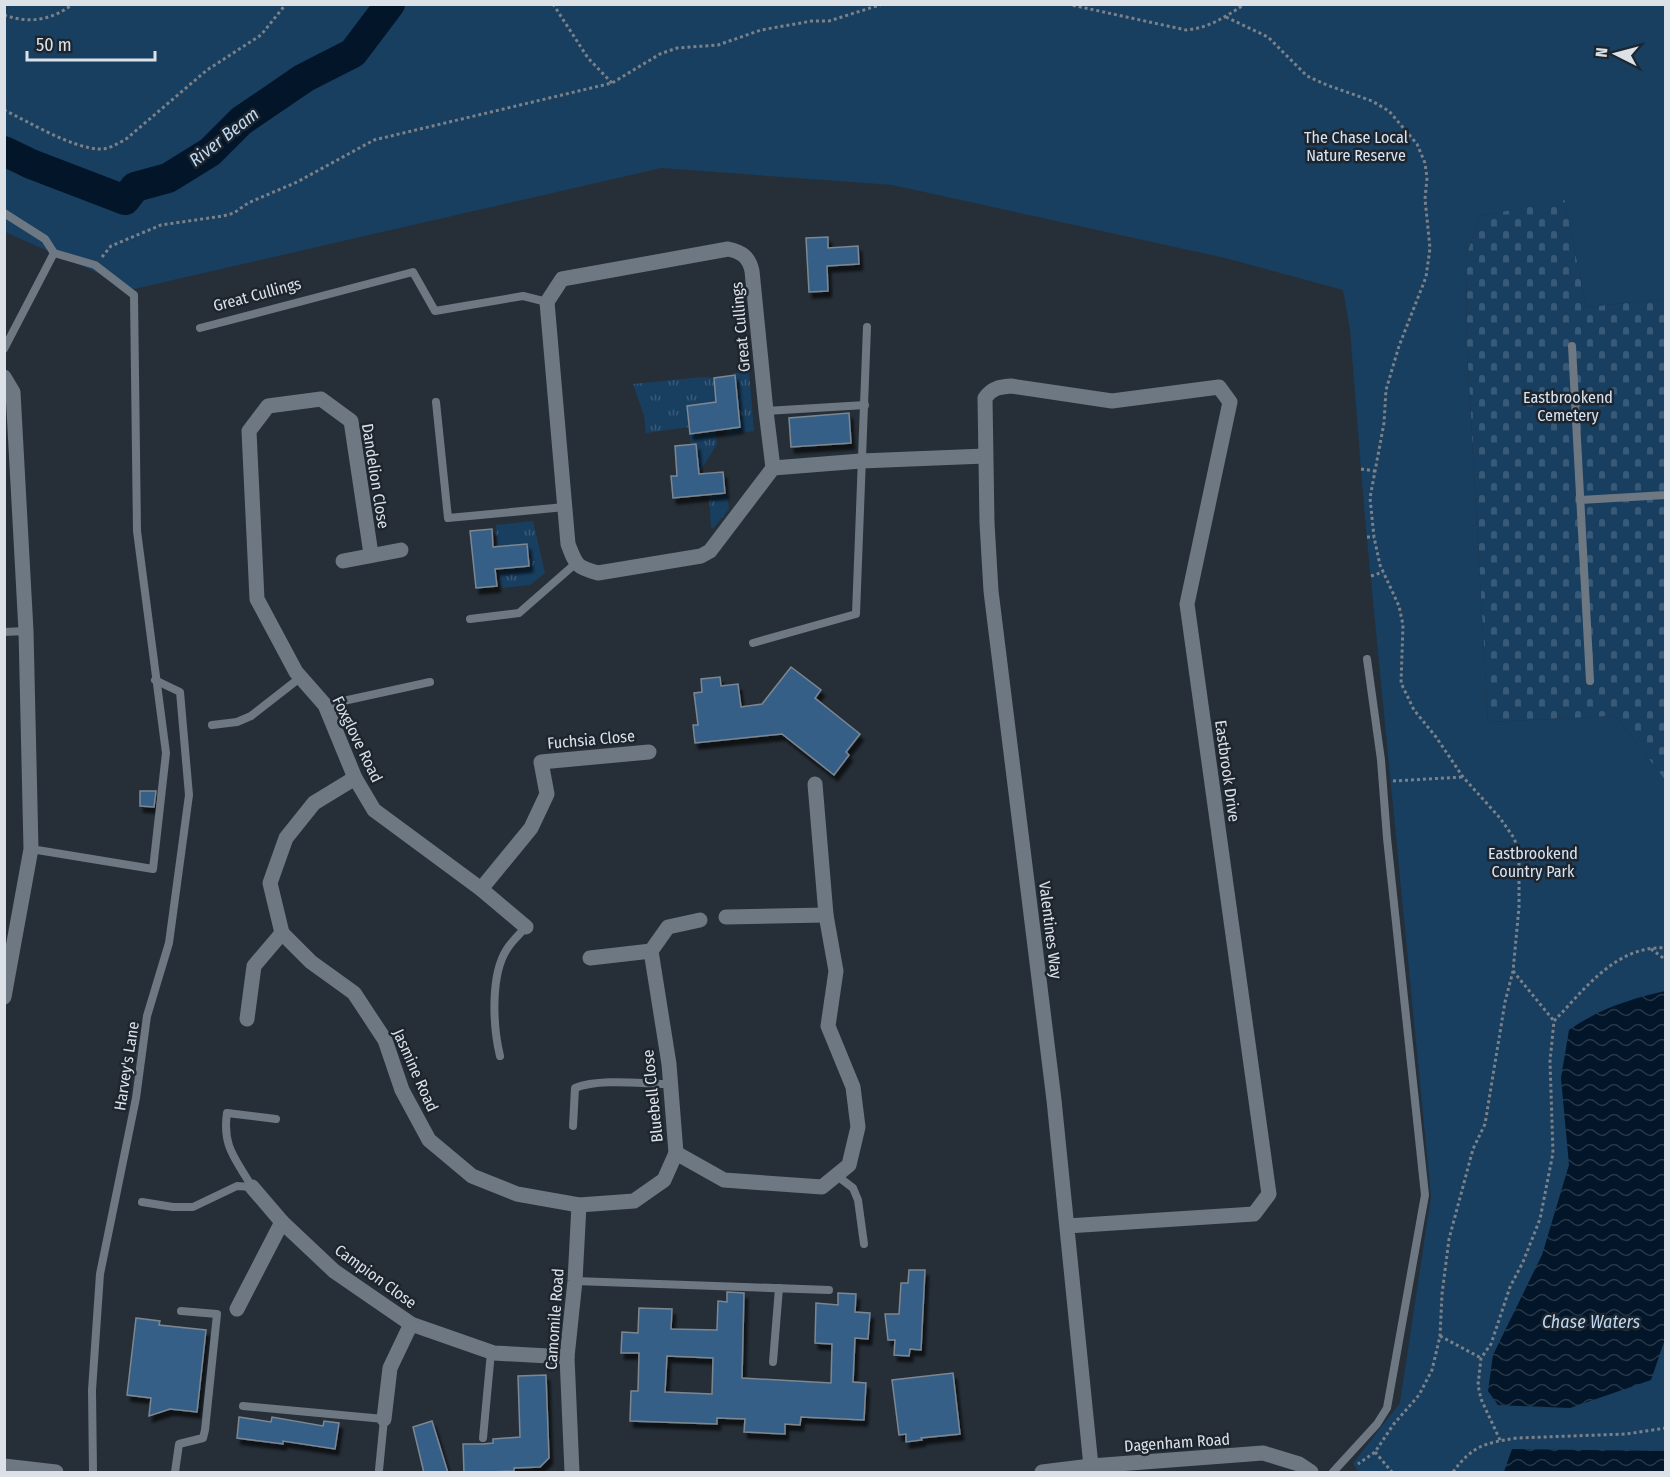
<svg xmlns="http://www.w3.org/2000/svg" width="1670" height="1477" viewBox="0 0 1670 1477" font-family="'Fira Sans Condensed',sans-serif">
	<defs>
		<pattern id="grass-tufts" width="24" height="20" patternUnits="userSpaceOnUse" patternTransform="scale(1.5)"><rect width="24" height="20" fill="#183e60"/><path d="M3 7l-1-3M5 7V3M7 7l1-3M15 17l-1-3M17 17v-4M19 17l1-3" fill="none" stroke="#395a77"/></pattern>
		<pattern id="cemetery-stones" width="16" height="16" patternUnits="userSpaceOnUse" patternTransform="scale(1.5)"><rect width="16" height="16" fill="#183e60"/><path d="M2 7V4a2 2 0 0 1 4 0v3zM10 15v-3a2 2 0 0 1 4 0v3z" fill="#395a77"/></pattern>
		<pattern id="water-waves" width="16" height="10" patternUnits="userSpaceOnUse" patternTransform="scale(1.5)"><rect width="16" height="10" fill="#021529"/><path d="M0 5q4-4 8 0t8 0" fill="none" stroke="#263748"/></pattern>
		<filter id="shadow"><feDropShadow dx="3.5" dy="6" stdDeviation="1.5" flood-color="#0009"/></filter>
	</defs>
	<rect width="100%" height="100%" fill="#262f38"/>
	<g fill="url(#grass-tufts)">
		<polygon points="749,371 754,431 725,435 725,429 740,427 734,373"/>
		<polygon points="702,377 714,378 716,402 687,406 689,427 646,433 644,416 633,384"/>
		<polygon points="715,424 717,444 701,470 699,470 696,444 691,444 689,427"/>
		<polygon points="727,494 729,509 713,529 711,527 709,495"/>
		<polygon points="533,521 545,573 530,585 501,588 499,569 529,565 527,544 497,546 496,525"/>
	</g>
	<polygon fill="url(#cemetery-stones)" points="1565,199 1586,307 1665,299 1665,780 1615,716 1488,722 1467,348 1466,256 1480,216"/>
	<polygon fill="#183e60" points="5,5 1665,5 1665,299 1586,307 1565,200 1480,216 1466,256 1467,348 1488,722 1615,716 1665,780 1665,1472 1358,1472 1353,1463 1400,1403 1431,1196 1365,519 1350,330 1343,290 1225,258 892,185 661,168 134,289 5,232"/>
	<g fill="url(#water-waves)">
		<path d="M1665,991L1666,1336L1651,1380L1570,1408L1498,1405L1488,1391L1493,1355L1542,1255L1569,1165L1561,1078L1569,1030C1599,1009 1630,999 1665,991Z"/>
		<polygon points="1512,1449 1665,1451 1665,1472 1504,1472"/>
	</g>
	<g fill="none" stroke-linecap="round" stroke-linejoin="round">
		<polyline stroke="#021529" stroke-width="30" points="4,151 31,164 125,200 135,187 168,178 210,152 241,121 304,78 353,53 390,4"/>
	</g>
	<g fill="#365f87" stroke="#7c8791" stroke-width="1.5" fill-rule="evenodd" filter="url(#shadow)">
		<polygon points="828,237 828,248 858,246 859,264 827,266 828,291 809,292 806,238"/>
		<polygon points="735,375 740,427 690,434 687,406 716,402 714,378"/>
		<polygon points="849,413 851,443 791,447 789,418"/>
		<polygon points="696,444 699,474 723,472 725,493 673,498 671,476 677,476 675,446"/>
		<polygon points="492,529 493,547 527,544 529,566 495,569 497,586 476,588 470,531"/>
		<polygon points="791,667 821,690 815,698 860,734 846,752 849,755 834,775 782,734 695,743 693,725 698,725 694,693 702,692 701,679 720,677 721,686 738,684 741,707 762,704"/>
		<polygon points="140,791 156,791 154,807 140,806"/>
		<polygon points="909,1270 925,1270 921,1350 910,1349 909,1356 894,1355 895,1340 888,1340 885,1314 899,1314 901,1283 908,1283"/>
		<path d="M727,1292L744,1293L742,1378L831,1383L832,1344L815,1343L816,1303L838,1305V1293L856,1294L855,1312L870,1313L868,1339L855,1338L853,1382L866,1383L864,1420L801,1417L800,1425L785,1424V1434L744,1432L745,1419L717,1418V1424L630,1421L631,1391H638L639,1353H621L622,1332L638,1333L639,1308L672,1309L671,1329L717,1330L718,1301L727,1302ZM667,1356L713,1358L712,1394L665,1392Z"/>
		<polygon points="136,1318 160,1321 159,1325 206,1330 197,1412 170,1409 149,1416 151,1398 127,1395"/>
		<polygon points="953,1373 960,1434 921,1438 922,1440 906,1442 906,1434 899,1435 892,1380"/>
		<polygon points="546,1375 549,1458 540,1467 514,1468 514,1471 464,1473 463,1444 483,1444 493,1443 493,1439 520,1437 518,1376"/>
		<polygon points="239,1417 271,1422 272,1417 323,1426 324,1421 339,1423 335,1449 283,1441 283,1444 237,1438"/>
		<polygon points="432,1421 448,1473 424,1473 413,1427"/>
	</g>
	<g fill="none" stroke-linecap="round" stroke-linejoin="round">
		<g stroke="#7a8189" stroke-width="3" stroke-dasharray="3 3" stroke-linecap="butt">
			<polyline points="553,4 588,58 612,83"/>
			<path d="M1067,4L1186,30C1209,28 1225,17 1245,4"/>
			<path d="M4,15C30,24 52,20 73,4"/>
			<polyline points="1226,17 1268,37 1307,76 1327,85 1372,101 1389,111 1417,144 1425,163 1427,178 1425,199 1430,248 1426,277 1399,346 1386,390 1384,423 1370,498 1374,537 1380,565 1399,606 1403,625 1401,683 1414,710 1436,737 1463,777 1500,818 1514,838 1519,852 1519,907 1513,971 1505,1002 1485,1124 1473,1149 1449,1239 1442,1294 1440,1336 1432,1370 1419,1395 1393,1425 1375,1452 1358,1464"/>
			<path d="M4,110C29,122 72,148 99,149C108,150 116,144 125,140L207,70L261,35L286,4"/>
			<polyline points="102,257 111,246 161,225 223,216 234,213 248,203 297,182 374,140 612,83 660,54 677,48 718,45 761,30 812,21 829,21 883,4"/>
			<polyline points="1361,469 1375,471"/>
			<polyline points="1367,537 1374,537"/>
			<polyline points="1371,576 1383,572"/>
			<polyline points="1393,781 1463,777"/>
			<polyline points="1651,949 1666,960"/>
			<polyline points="1513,971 1554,1021"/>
			<polyline points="1440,1336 1481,1358"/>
			<path d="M1500,1440L1481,1399L1478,1385L1481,1358L1491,1344L1510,1287L1523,1262L1540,1219L1553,1153L1550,1061L1554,1021C1585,989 1616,945 1666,948"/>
			<polyline points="1375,1452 1392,1472"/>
			<path d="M1453,1472C1473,1445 1485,1443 1517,1438L1626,1434L1666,1428"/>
		</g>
		<g stroke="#6d7882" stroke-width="8">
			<polyline points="4,213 45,239 54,253 95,265 134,295 137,531 166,753 153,869 31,849"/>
			<polyline points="200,328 413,272 435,311 523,296 547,302"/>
			<polyline points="1572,346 1590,681"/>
			<polyline points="4,349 54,253"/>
			<polyline points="436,402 448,518 565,507"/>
			<polyline points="766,411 865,405"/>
			<polyline points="1580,500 1666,495"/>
			<polyline points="470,619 519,613 575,564"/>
			<polyline points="4,632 26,631"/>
			<polyline points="753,643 856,614 867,327"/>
			<polyline points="325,705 430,682"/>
			<polyline points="212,725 237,722 251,716 301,677"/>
			<path d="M500,1056C493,1027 490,975 507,949C512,941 520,934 526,927"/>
			<path d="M573,1126L575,1088C601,1078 642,1084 671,1084"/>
			<polyline points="836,1175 853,1188 858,1200 864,1244"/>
			<path d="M252,1187C236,1159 222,1147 227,1113L276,1119"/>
			<polyline points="142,1202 173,1207 193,1207 237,1186 252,1187"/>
			<polyline points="575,1281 829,1290"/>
			<polyline points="773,1362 779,1288"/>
			<polyline points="243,1406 384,1419 379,1470"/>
			<polyline points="483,1438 491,1352"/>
			<polyline points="93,1472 92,1390 100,1274 136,1098 147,1016 169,943 189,795 180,692 155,680"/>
			<polyline points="175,1472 179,1444 203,1438 205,1430 217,1314 181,1311"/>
			<polyline points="1333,1472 1377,1424 1387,1408 1425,1195 1387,838 1381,760 1367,659"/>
		</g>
		<g stroke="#6d7882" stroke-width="15">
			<polyline points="4,377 13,392 26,631 31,849 4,997"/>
			<path d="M773,468L766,411L752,271C749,257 742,252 728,249L562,279L547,302L568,544C576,565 576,567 598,573L701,556L710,551L773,468L861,461L985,456"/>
			<polyline points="371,554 351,421 321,399 268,406 249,431 257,599 296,672 325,705 355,778 374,810 481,889 526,927"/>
			<polyline points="343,561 401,550"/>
			<polyline points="355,778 314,803 286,838 270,883 282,933 311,962 354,993 385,1040 402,1090 429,1140 472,1176 517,1194 579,1205 634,1201 664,1180 676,1153 669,1064 651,951 668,927 700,920"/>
			<polyline points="481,889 531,828 547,794 541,762 649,752"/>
			<polyline points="726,917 826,915"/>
			<polyline points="590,958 651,951"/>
			<polyline points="247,1019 254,966 282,933"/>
			<polyline points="676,1153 724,1180 822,1187 849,1165 858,1127 853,1087 828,1026 836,971 826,915 815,784"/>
			<polyline points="252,1187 282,1222 334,1271 411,1324 494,1353 567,1357"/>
			<path d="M1067,1226L1254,1214L1269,1194L1187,604L1230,402L1219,387L1112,401L1011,386C999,387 992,388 985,398L987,523L991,591L1054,1100L1091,1466"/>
			<polyline points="237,1309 282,1222"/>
			<polyline points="384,1419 390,1368 411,1324"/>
			<polyline points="572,1472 567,1357 575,1281 579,1205"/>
		</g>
		<g stroke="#6d7882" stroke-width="15">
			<polyline points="4,1466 56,1472"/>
			<polyline points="1042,1472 1091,1466 1263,1453 1299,1464 1311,1472"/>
		</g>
	</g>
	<g text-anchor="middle" stroke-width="5" stroke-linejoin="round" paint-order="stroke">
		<g font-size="16" fill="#d8e4f1" stroke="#1d252e">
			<text x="1356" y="143">The Chase Local<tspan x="1356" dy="18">Nature Reserve</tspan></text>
			<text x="1568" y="403">Eastbrookend<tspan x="1568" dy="18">Cemetery</tspan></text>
			<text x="1533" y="859">Eastbrookend<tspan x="1533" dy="18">Country Park</tspan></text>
		</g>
		<g font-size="16" fill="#dce1e7" stroke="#1d252e">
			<text transform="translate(257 294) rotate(-15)" y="6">Great Cullings</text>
			<text transform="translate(740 327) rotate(-95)" y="6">Great Cullings</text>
			<text transform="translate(376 476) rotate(81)" y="6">Dandelion Close</text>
			<text transform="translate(358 739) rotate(64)" y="6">Foxglove Road</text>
			<text transform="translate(591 739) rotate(-5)" y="6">Fuchsia Close</text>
			<text transform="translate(1228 771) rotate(82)" y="6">Eastbrook Drive</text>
			<text transform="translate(1051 930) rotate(83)" y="6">Valentines Way</text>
			<text transform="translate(126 1066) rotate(-81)" y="6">Harvey's Lane</text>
			<text transform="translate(416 1070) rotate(66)" y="6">Jasmine Road</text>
			<text transform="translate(652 1096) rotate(-96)" y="6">Bluebell Close</text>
			<text transform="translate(376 1276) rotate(36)" y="6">Campion Close</text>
			<text transform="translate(554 1319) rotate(-86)" y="6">Camomile Road</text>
			<text transform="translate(1177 1442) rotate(-4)" y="6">Dagenham Road</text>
		</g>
		<g font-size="18" font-style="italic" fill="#bfd8f2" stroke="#1d252e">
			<text transform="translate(224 137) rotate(-38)" y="6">River Beam</text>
			<text x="1591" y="1328">Chase Waters</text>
		</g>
	</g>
	<rect width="1670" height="1477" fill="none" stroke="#dce1e7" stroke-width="12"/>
	<g transform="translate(1616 54) rotate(276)" stroke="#1d252e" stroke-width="4.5" paint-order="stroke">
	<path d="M0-4.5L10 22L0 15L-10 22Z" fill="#dce1e7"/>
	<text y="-9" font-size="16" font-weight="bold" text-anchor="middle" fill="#dce1e7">N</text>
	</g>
	<path d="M27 51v9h128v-9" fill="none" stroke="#dce1e7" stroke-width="3"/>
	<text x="36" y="51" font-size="18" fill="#dce1e7" stroke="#1d252e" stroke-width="4.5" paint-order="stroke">50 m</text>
</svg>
